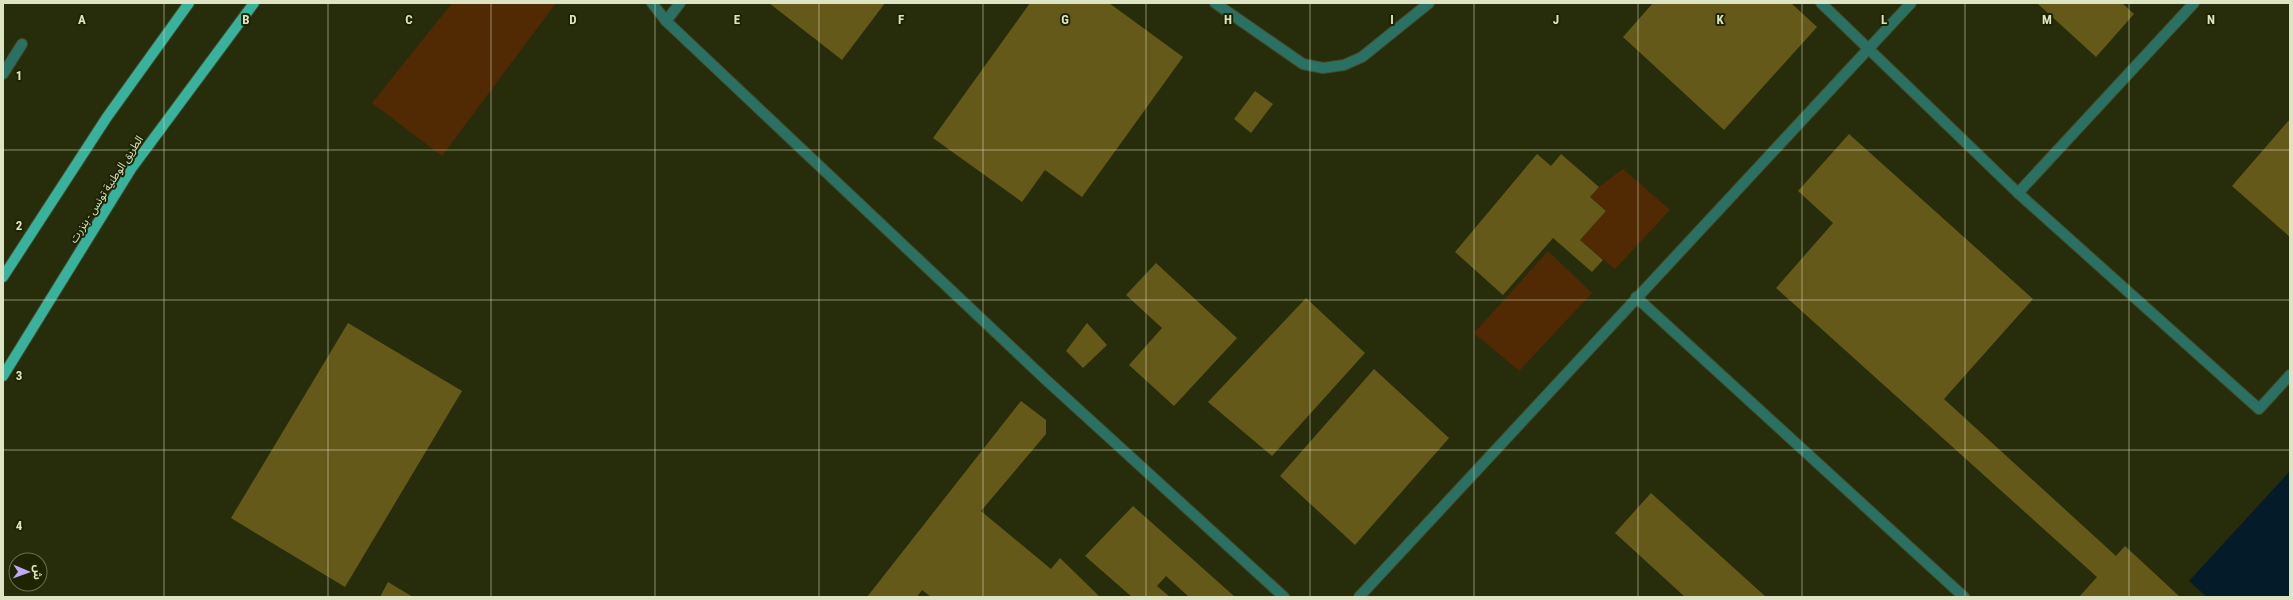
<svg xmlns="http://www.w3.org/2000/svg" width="2293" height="600" viewBox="0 0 2293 600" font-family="'Roboto Condensed','Noto Sans Arabic',sans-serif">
	<rect width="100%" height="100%" fill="#272d0a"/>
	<g fill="#512902">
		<polygon points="452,3 556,3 442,156 372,103"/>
		<polygon points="1623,169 1670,210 1615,269 1580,240 1606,211 1590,197 1599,187"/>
		<polygon points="1548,251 1592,293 1519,371 1474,333"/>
	</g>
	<polygon fill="#041c2a" points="2290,471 2290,597 2207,597 2189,581"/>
	<g fill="#655919">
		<polygon points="769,3 885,3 842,60"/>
		<polygon points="1030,3 1109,3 1183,57 1082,197 1045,170 1022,202 933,138"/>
		<polygon points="1653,3 1791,3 1817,27 1724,130 1623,37"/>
		<polygon points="2037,3 2122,3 2134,14 2096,57"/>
		<polygon points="1255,91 1273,104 1251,133 1234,119"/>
		<polygon points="2290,119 2290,237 2232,186"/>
		<polygon points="1849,134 2033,299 1944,399 2116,556 2125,546 2180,597 2079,597 2097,577 1776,288 1833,223 1798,191"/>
		<polygon points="1537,154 1551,166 1561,154 1599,187 1590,197 1606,211 1580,240 1603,260 1592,272 1553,238 1503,295 1455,252"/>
		<polygon points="1156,263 1237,338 1174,406 1129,365 1162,328 1126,295"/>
		<polygon points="1306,298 1365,353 1272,456 1208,402"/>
		<polygon points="348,323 462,391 345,587 231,518"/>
		<polygon points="1087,323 1107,345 1083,368 1066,351"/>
		<polygon points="1374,369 1449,438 1355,545 1280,476"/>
		<polygon points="1021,401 1046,420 1046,434 981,511 1051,569 1060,558 1100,597 931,597 922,590 917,597 867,597"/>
		<polygon points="1651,493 1766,597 1685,597 1615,533"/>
		<polygon points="1133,506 1235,597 1189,597 1166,576 1157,586 1170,597 1132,597 1085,556"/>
		<polygon points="388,582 413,597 380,597"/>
	</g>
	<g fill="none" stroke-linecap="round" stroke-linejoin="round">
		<g stroke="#444a28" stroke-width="12">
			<g id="lane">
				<polyline points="652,3 666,21 1044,378 1284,597"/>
				<polyline points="1215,3 1303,64 1323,68 1344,65 1362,57 1429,3"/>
				<polyline points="1821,3 2018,193 2259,409 2290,375"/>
				<polyline points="666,21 680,3"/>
				<polyline points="3,74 22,44"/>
				<polyline points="2018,193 2194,3"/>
				<polyline points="1636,297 1964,597"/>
				<polyline points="1359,597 1911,3"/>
			</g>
		</g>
		<g stroke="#444a28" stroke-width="12">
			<g id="primary">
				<polyline points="3,277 107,117 189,3"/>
				<polyline points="3,376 131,169 254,3"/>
			</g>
		</g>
		<use href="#lane" stroke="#2b7163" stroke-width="10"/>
		<use href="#primary" stroke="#38b29c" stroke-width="10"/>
	</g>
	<path fill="none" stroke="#dde4c3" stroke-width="1" stroke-opacity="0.55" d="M164,3V597M328,3V597M491,3V597M655,3V597M819,3V597M983,3V597M1146,3V597M1310,3V597M1474,3V597M1638,3V597M1802,3V597M1965,3V597M2129,3V597M3,150H2290M3,300H2290M3,450H2290"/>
	<g text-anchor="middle" stroke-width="4" stroke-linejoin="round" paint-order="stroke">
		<g font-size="11" fill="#dde4c3" stroke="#1e2301">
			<text transform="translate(106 189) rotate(-57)" y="4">الطريق الوطنية تونس - بنزرت</text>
		</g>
	</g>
	<g font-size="13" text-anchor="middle" font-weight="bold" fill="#dde4c3" stroke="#1e2301" stroke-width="4" stroke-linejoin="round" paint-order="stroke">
		<text x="82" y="24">A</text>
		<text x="246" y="24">B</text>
		<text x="409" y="24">C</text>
		<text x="573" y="24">D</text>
		<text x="737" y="24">E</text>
		<text x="901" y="24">F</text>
		<text x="1065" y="24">G</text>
		<text x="1228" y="24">H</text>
		<text x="1392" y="24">I</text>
		<text x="1556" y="24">J</text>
		<text x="1720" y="24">K</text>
		<text x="1884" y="24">L</text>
		<text x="2047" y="24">M</text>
		<text x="2211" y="24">N</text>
		<text x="19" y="80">1</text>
		<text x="19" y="230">2</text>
		<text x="19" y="380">3</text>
		<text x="19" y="530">4</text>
	</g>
	<rect width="2293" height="600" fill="none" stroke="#dde4c3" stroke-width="8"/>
	<g transform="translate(28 572) rotate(92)"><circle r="19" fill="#1e2301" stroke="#6a704f"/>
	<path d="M0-3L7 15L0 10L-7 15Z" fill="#bfa8f4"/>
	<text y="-6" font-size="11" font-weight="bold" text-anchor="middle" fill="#dde4c3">ش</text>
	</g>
</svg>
